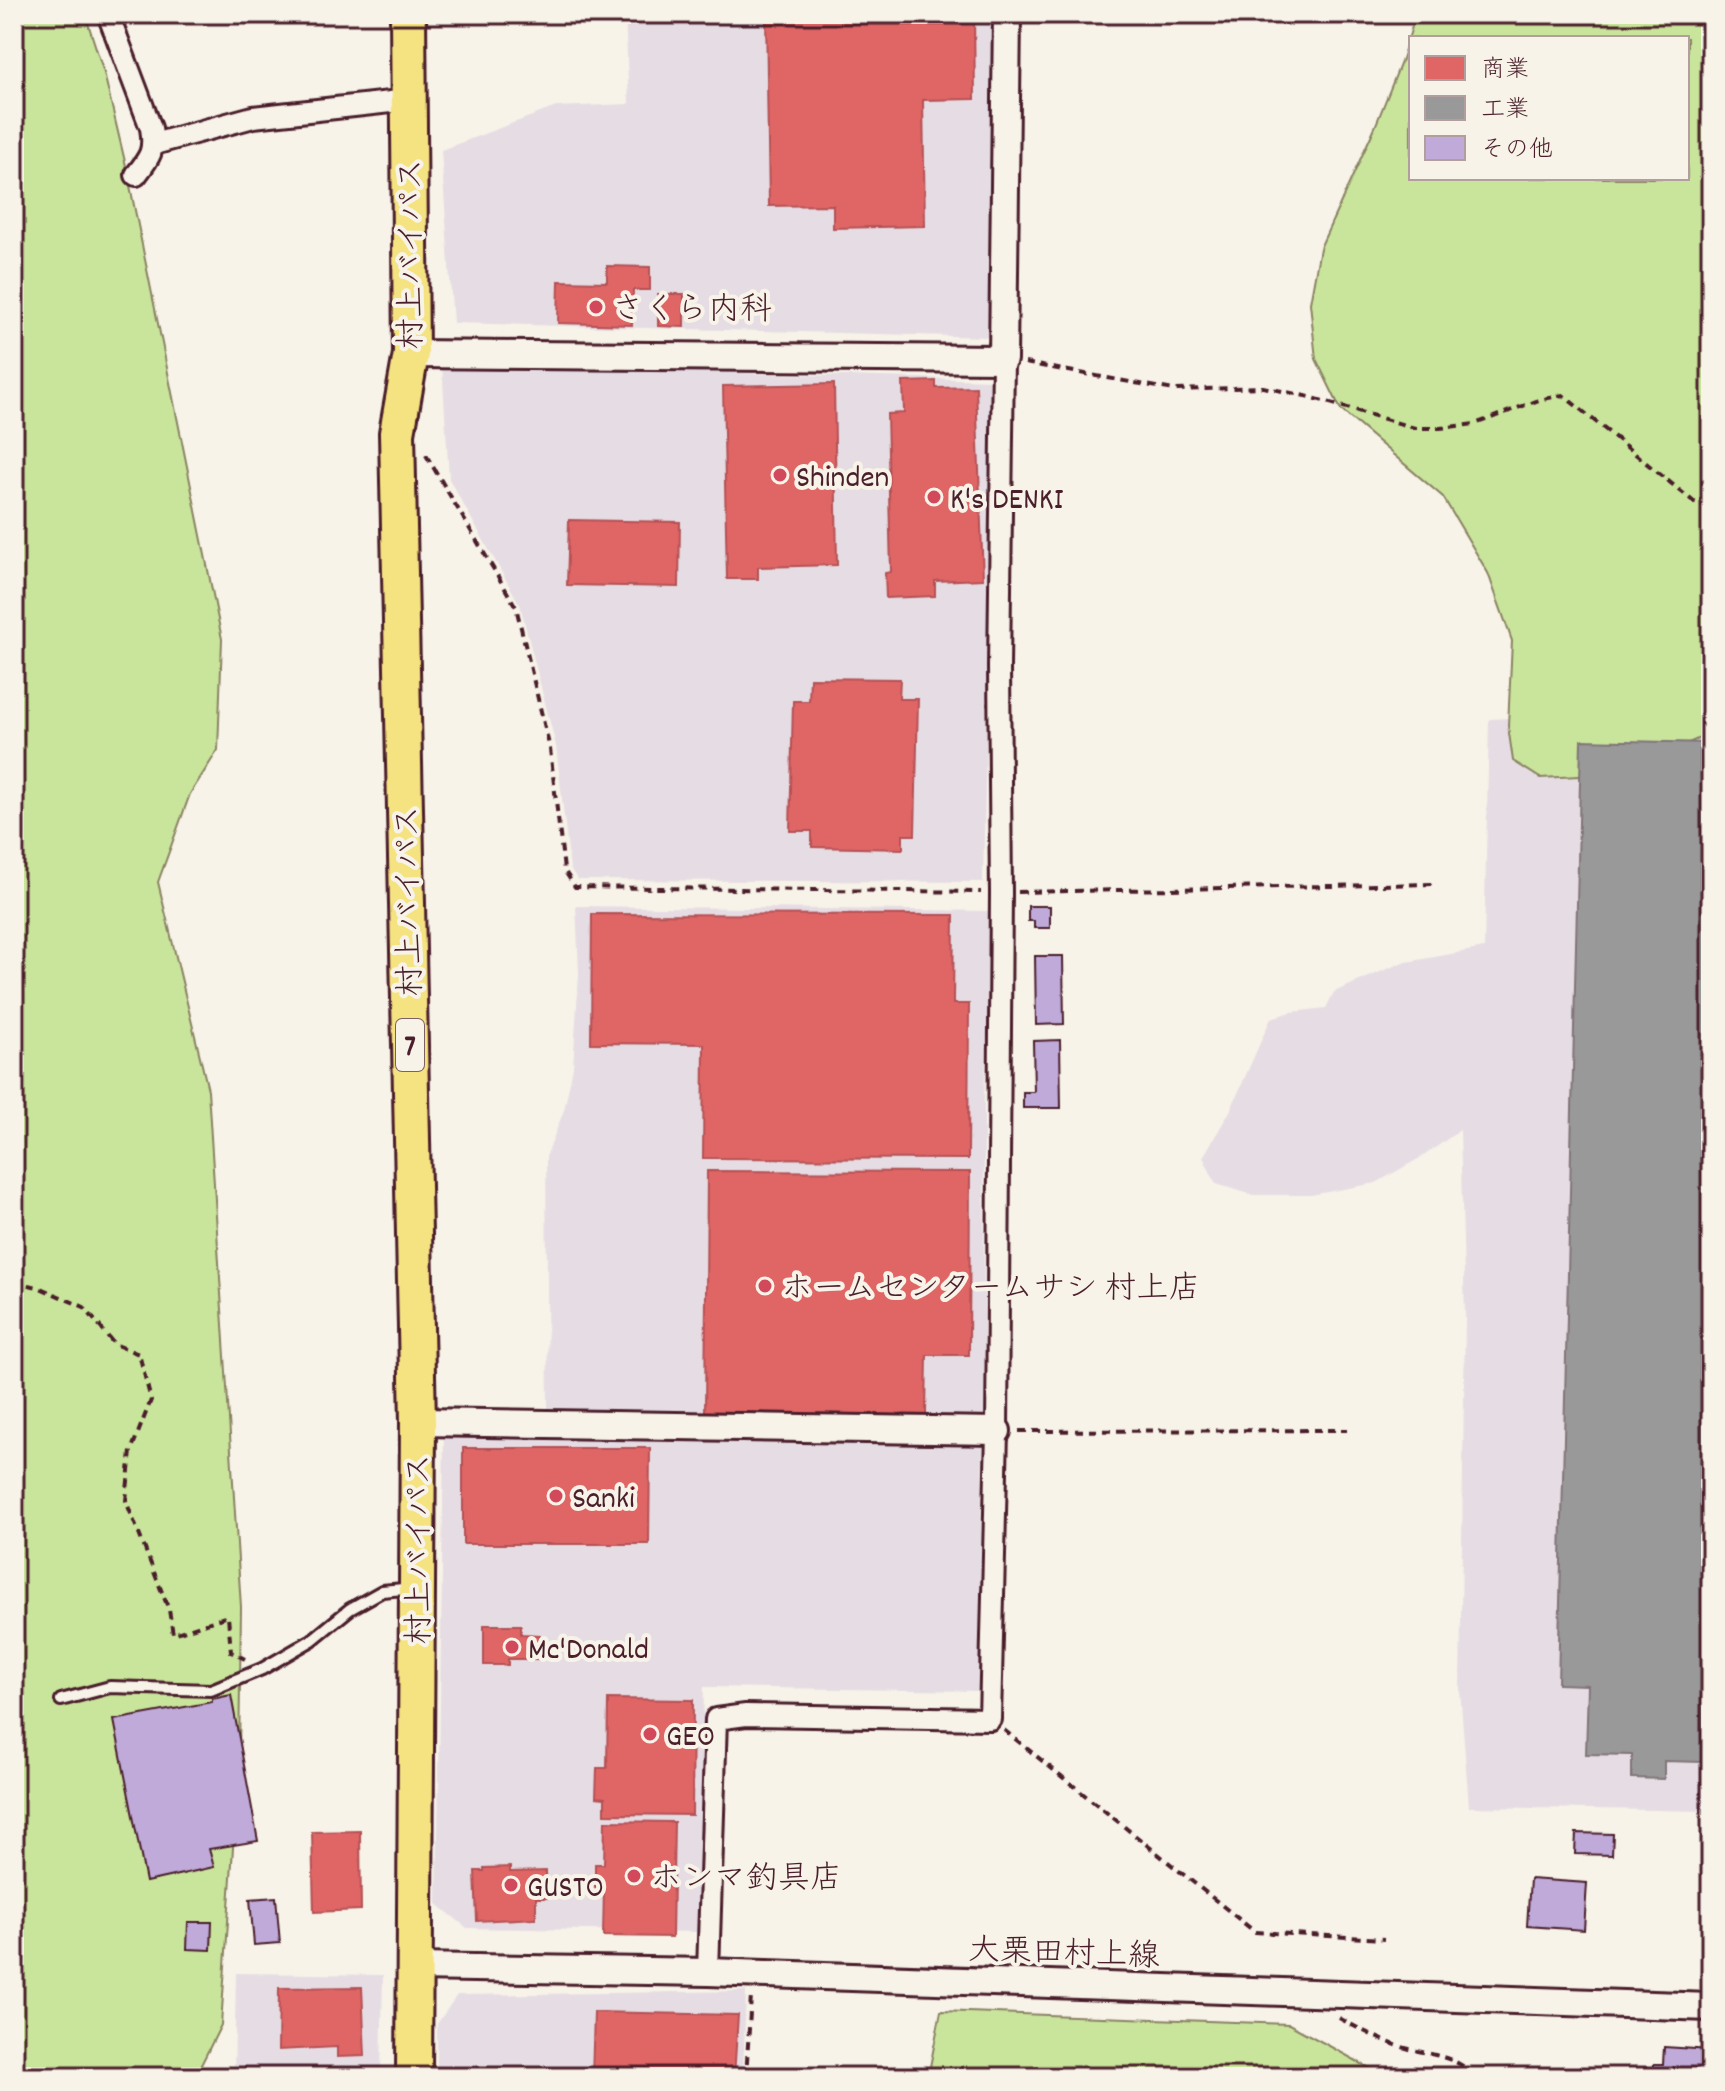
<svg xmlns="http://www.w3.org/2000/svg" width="1725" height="2091" viewBox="0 0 1725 2091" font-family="Dekko,'Klee One',sans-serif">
	<rect width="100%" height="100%" fill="#f7f3e8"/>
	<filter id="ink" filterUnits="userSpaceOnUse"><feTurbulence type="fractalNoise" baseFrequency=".0125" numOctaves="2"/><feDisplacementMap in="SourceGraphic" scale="16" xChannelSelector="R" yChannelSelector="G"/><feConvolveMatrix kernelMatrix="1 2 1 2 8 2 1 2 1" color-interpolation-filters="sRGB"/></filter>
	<g filter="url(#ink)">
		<g fill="#e6dde4">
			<polygon points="625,14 991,14 989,337 453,323 441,150 556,107 629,104"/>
			<polygon points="442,365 994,380 983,882 578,880 570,869 556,746 520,605 449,479"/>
			<polygon points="1561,716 1711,717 1711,1811 1469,1807 1460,1690 1465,1317 1460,1130 1425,1155 1376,1183 1311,1195 1253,1195 1216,1184 1203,1157 1230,1111 1271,1018 1291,1012 1326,1008 1334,992 1401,963 1484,948 1489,719"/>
			<polygon points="576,906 993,911 984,1099 984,1424 548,1415 546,1157 564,1110 573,1067 579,974"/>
			<polygon points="444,1434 983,1443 978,1691 704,1687 699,1932 467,1928 437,1904"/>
			<polygon points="236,1973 383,1975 381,2077 234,2077"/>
			<polygon points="746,1991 743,2077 437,2077 437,2024 457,1995"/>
		</g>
		<g fill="#c9e59c" stroke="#8a8264" stroke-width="2" fill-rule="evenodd">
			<polygon points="14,14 85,14 104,73 126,166 222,639 218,750 190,794 158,882 208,1090 241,1607 239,1759 221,2025 195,2077 14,2077"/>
			<path d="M1416,14H1711V733L1619,774L1540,778L1513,761L1508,726L1512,641L1488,573L1443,497L1341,410L1316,359L1310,303L1320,248L1375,127L1401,62ZM1411,38H1687V178H1411Z"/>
			<polygon points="941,2011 1289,2024 1386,2077 928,2077"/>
		</g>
		<g fill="#e06666" stroke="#b35154" stroke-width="2">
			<polygon points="766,14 974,14 975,99 923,100 925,226 833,228 833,205 769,206"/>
			<polygon points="607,266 650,267 650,290 633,290 632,325 558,323 559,281 607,282"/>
			<polygon points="658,294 684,294 684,327 658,326"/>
			<polygon points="936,381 936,388 976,387 983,579 935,581 935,596 886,598 885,573 891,572 887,414 904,413 903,382"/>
			<polygon points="834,384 837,565 758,567 758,579 727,579 723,386"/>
			<polygon points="569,520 680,522 679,587 567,585"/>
			<polygon points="810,678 900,679 899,699 918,699 915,835 903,835 903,849 812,847 812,831 790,831 793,701 809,701"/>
			<polygon points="592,914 954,915 953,1004 969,1004 968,1159 703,1158 704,1044 591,1043"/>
			<polygon points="707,1171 970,1172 969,1355 927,1355 926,1415 705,1414"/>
			<polygon points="463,1448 650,1448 649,1544 463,1544"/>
			<polygon points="484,1625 521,1625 521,1634 540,1635 539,1659 508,1659 508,1665 484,1665"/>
			<polygon points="608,1699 693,1700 692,1815 605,1814 605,1798 596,1797 597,1768 607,1768"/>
			<polygon points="605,1821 674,1822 672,1937 603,1936 604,1888 595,1888 595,1864 604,1864"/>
			<polygon points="360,1831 361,1910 314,1912 312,1832"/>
			<polygon points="510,1867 510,1872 546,1871 547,1898 536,1898 536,1918 477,1921 475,1871 484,1871 484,1868"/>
			<polygon points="362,1987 365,2056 337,2057 337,2047 278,2050 279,1988"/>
			<polygon points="594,2012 738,2015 734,2077 592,2077"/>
		</g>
		<polygon fill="#999" stroke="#817478" stroke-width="2" points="1581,740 1711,743 1711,1412 1702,1762 1664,1761 1664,1779 1632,1778 1632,1755 1586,1754 1588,1685 1558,1684"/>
		<g fill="#bfaada" stroke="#4a1f2b" stroke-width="2">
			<polygon points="1028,906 1050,906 1050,928 1034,928 1034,921 1028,921"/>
			<polygon points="1035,956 1063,956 1064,1024 1036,1025"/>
			<polygon points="1060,1040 1061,1108 1023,1108 1023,1092 1034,1092 1033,1041"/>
			<polygon points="231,1695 258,1841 209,1849 214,1867 146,1882 114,1720 212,1702 212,1699"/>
			<polygon points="1576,1833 1613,1834 1612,1855 1575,1854"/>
			<polygon points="1530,1879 1587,1883 1584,1930 1527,1926"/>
			<polygon points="276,1897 280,1943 254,1945 250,1899"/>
			<polygon points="188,1922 212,1922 211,1950 187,1949"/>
			<polygon points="1664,2047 1711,2050 1709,2077 1653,2077 1654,2064 1663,2064"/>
		</g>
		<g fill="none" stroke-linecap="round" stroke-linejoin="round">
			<g stroke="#4a1f2b" stroke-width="16">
				<polyline id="lane" points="61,1700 110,1687 211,1690 262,1669 312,1640 350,1609 382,1591 414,1588"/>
			</g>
			<g stroke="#4a1f2b" stroke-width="26">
				<g id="street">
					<path d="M108,14L151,128C155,151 150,157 136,175"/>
					<polyline points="154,144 253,117 409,100"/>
					<polyline points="708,1972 716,1719 746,1715 990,1719 997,1431 1001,893 999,667 1003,359"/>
				</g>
			</g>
			<g stroke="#4a1f2b" stroke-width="32">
				<g id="secondary">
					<polyline points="411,354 1003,359 1007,14"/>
					<polyline points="418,1422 997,1431"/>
					<polyline points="415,1967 708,1972 1711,2007"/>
				</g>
			</g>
			<g stroke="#4a1f2b" stroke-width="40">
				<polyline id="highway" points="408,14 411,354 397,433 418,1422 414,2077"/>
			</g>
			<g stroke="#4a1f2b" stroke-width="4" stroke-dasharray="8 6" stroke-linecap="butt">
				<polyline points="1025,363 1174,390 1263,387 1310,397 1415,428 1440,428 1475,424 1539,400 1563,395 1694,502 1711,507"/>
				<polyline points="426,455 516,607 550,749 564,870 575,887 981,892"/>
				<polyline points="1018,892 1432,884"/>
				<polyline points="14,1282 38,1287 84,1307 114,1344 139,1354 151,1400 131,1451 126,1501 169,1610 173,1634 228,1616 231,1652 245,1659"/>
				<polyline points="1019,1431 1347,1430"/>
				<polyline points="1004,1730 1255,1932 1384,1939"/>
				<path d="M1339,2018C1359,2029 1380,2040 1402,2047C1433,2056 1452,2054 1477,2077"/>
				<polyline points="746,2077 751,1996"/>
			</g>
			<use href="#lane" stroke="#f7f3e8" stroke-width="10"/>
			<use href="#street" stroke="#f7f3e8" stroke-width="20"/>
			<use href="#secondary" stroke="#f7f3e8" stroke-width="26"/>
			<use href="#highway" stroke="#f5e382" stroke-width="34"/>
		</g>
	</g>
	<g fill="#d1495b" stroke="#f7f3e8" stroke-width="3">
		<circle cx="596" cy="307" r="8"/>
		<circle cx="780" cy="475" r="8"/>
		<circle cx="934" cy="497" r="8"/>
		<circle cx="765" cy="1286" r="8"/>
		<circle cx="556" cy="1496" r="8"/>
		<circle cx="512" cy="1647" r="8"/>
		<circle cx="650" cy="1734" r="8"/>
		<circle cx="634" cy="1876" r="8"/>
		<circle cx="511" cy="1885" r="8"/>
	</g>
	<g text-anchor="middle" stroke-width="8" stroke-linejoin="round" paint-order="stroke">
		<rect fill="#f7f3e8" stroke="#7e5f64" stroke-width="2" x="396" y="1019" width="28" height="52" rx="6"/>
		<g font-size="30" font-weight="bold" fill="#4a1f2b">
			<text x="410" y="1055">7</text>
		</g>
		<g font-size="32" fill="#4a1f2b" stroke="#f7f3e8">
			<text transform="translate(409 254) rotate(-90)" y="11">村上バイパス</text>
			<text transform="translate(407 901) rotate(-91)" y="11">村上バイパス</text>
			<text transform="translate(417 1549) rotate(-90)" y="11">村上バイパス</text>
			<text transform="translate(1064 1951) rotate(2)" y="11">大栗田村上線</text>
		</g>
		<g font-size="32" fill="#4a1f2b" stroke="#f7f3e8" text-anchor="start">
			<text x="612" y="318">さくら内科</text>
			<text x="796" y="486">Shinden</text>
			<text x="950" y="508">K's DENKI</text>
			<text x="781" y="1297">ホームセンタームサシ 村上店</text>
			<text x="572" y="1507">Sanki</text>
			<text x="528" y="1658">Mc'Donald</text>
			<text x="666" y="1745">GEO</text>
			<text x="650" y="1887">ホンマ釣具店</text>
			<text x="527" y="1896">GUSTO</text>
		</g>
	</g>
	<rect width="1725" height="2091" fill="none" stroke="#f7f3e8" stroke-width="48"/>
	<rect x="24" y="24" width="1677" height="2043" fill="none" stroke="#4a1f2b" stroke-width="3" filter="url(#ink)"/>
	<rect x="1409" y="36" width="280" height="144" fill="#f7f3e8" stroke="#b29e9c" stroke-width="2"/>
	<rect x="1425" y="56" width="40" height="24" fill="#e06666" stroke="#b29e9c" stroke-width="2"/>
	<text x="1481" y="76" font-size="24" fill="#4a1f2b">商業</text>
	<rect x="1425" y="96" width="40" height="24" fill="#999999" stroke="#b29e9c" stroke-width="2"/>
	<text x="1481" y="116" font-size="24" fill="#4a1f2b">工業</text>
	<rect x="1425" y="136" width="40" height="24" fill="#bfaada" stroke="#b29e9c" stroke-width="2"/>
	<text x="1481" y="156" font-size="24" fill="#4a1f2b">その他</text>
</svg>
